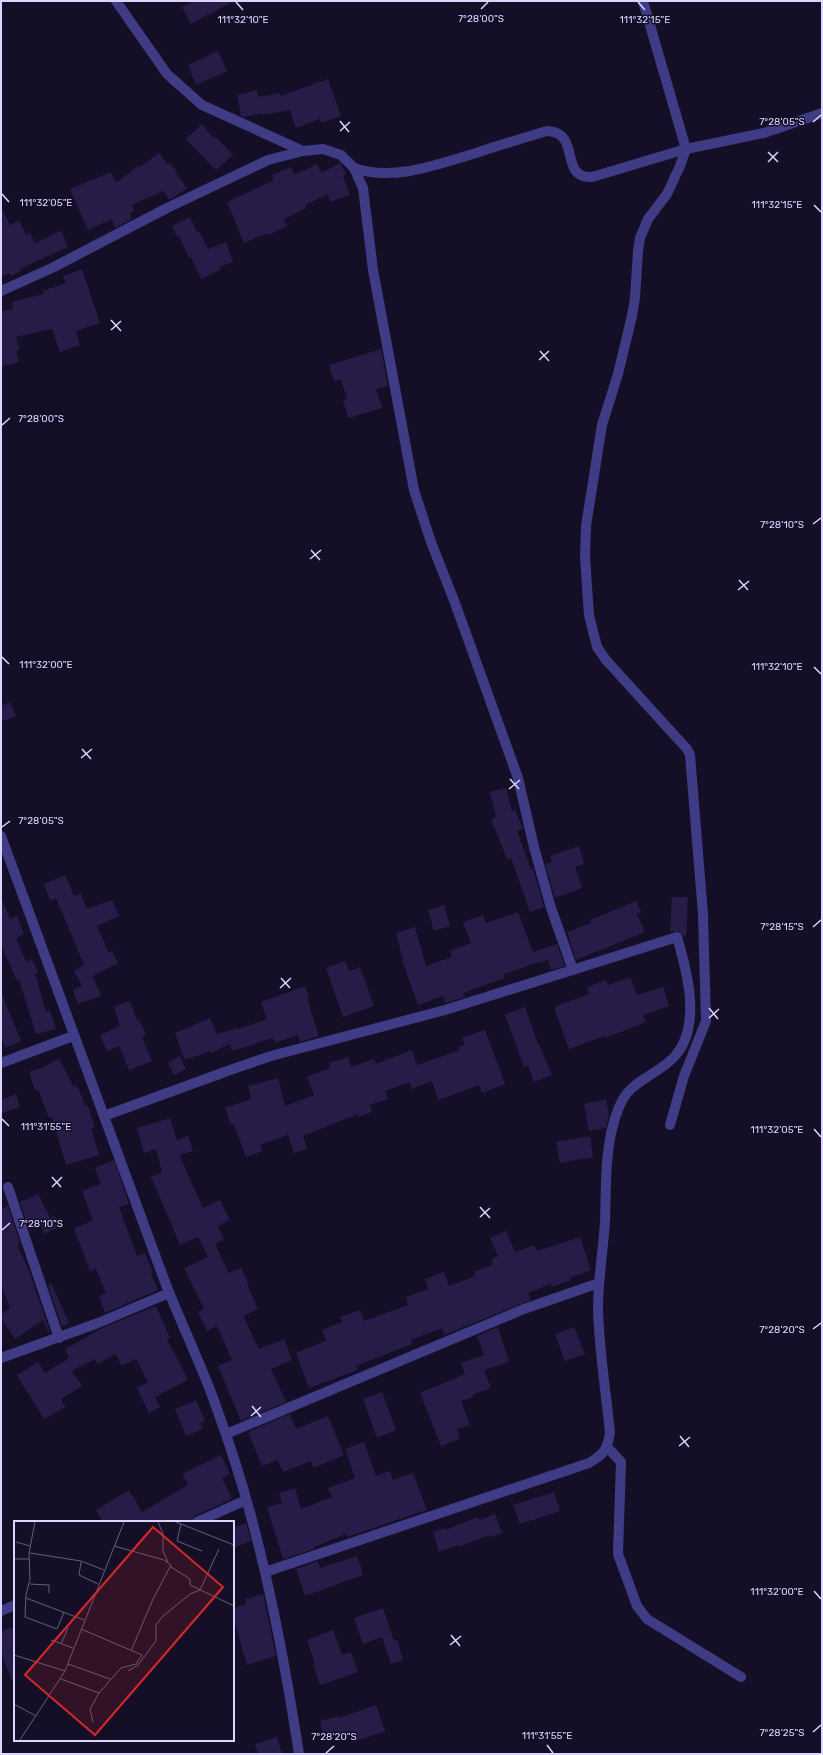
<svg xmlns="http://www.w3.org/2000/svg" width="823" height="1755" viewBox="0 0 823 1755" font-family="Rubik,sans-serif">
	<rect width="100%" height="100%" fill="#140f26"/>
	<g fill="#261c47">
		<polygon points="194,1 234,1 191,24 182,7"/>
		<polygon points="218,51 227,71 196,85 188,65"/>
		<polygon points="328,79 341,116 321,123 320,119 296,128 290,110 263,115 263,113 244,117 241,116 237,95 257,90 258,97 280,93 281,96"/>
		<polygon points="202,124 214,139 216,137 233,155 216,170 186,139"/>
		<polygon points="159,153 168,165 170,163 178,173 176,174 187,188 170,200 163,191 132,205 134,211 130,213 132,219 115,228 112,219 88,230 70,189 111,172 116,183 139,165 140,167"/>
		<polygon points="340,163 346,174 343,176 350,195 330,202 328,194 305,205 306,208 284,219 287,226 269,235 268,233 244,243 227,202 274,180 272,175 291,167 294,175 317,164 321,173"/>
		<polygon points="1,207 10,225 19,220 26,235 30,233 35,243 61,231 68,247 20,269 21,271 11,276 9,273 1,277"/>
		<polygon points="190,217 197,232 199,231 208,249 226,242 233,262 219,267 220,270 201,279 191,257 189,258 179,236 177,237 172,226"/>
		<polygon points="82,269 100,323 76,331 80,345 60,352 52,329 16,337 19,350 16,351 19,362 1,367 1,312 13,309 12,302 44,294 43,291 66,283 63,276"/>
		<polygon points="381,349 388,386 376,389 382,408 348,418 343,400 347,399 341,379 334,381 329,365"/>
		<polygon points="10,702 16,716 1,722 1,706"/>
		<polygon points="506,788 512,811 515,810 523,829 517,831 531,869 533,868 544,907 530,912 511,858 507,859 491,819 496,817 490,792"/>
		<polygon points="579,846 584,864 575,867 582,888 555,898 545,864 552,862 550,856"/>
		<polygon points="65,875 74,896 81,893 87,909 112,900 119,916 97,926 109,953 112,951 118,963 93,976 101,996 78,1004 73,990 82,986 74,971 84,965 56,898 50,901 44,884"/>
		<polygon points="672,897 688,897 686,937 684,937 679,931 670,932"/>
		<polygon points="1,898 10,919 17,916 24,934 16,938 26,962 32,959 38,972 35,974 46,1012 50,1010 56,1029 36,1034 19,980 17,981 1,945"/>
		<polygon points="636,901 641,912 637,914 645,932 576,960 567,932 591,923 590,920"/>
		<polygon points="444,905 450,926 434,931 428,910"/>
		<polygon points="518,912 533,952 557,944 565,966 551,970 548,960 540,963 539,962 504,974 505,978 463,993 465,997 445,1003 443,996 418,1005 402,960 403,960 396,933 415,927 426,966 452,957 450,951 471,943 463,922 483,915 486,923"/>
		<polygon points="345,961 349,971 360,967 374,1006 343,1017 326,968"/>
		<polygon points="630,977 637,995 663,987 669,1006 643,1015 646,1022 605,1038 604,1036 569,1049 554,1007 589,994 587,987 606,980 608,985"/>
		<polygon points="305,986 309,998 307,998 311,1011 319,1036 300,1042 298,1035 275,1043 273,1038 232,1051 230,1044 211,1053 210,1051 185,1060 175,1033 210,1018 217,1034 238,1028 239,1029 267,1019 261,1002"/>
		<polygon points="1,992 21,1041 5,1048 1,1037"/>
		<polygon points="130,1001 137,1020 139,1019 146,1035 142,1037 152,1061 129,1070 119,1046 107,1051 100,1035 120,1026 114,1007"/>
		<polygon points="525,1007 538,1044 539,1044 552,1075 534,1082 528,1065 524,1067 505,1015"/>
		<polygon points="485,1030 505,1084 482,1093 479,1085 438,1100 432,1081 412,1089 410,1082 385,1091 388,1099 370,1105 372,1112 358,1117 358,1114 303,1136 307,1149 294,1153 288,1135 260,1145 263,1151 246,1157 234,1124 231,1125 225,1108 251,1099 248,1086 278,1078 285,1106 314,1095 307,1077 330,1068 329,1063 348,1057 351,1067 374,1059 376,1064 412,1050 417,1065 460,1050 458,1047 465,1045 462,1038"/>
		<polygon points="180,1056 186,1069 174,1075 168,1063"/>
		<polygon points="59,1059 74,1087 77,1085 86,1107 88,1106 95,1127 91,1128 99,1155 66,1165 52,1117 49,1118 38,1090 35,1090 29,1072 41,1068"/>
		<polygon points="16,1094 20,1107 1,1113 1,1100"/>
		<polygon points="606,1099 609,1115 606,1128 589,1131 584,1104"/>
		<polygon points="170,1118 177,1140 188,1136 193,1151 179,1155 203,1208 220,1200 230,1220 218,1226 224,1240 215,1244 229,1273 241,1268 248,1283 247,1284 258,1309 243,1316 259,1349 284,1339 292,1360 271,1369 286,1402 241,1421 218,1366 232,1360 217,1326 207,1331 198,1312 204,1309 184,1268 208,1257 198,1237 180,1245 151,1177 162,1172 156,1149 144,1153 137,1128"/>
		<polygon points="590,1136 593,1157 560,1163 556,1142"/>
		<polygon points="114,1160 129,1204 119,1207 137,1256 145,1253 153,1273 151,1273 158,1290 105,1313 99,1296 106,1293 96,1269 90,1271 74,1228 93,1221 82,1191 101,1184 95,1168"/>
		<polygon points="38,1194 50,1218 55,1216 59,1227 44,1234 39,1221 28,1226 20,1202"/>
		<polygon points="8,1206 20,1243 17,1245 28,1268 50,1332 49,1333 43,1320 15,1339 1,1318 1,1314 10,1308 1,1284 1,1209"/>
		<polygon points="506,1231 515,1252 534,1245 537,1251 580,1237 591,1270 570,1278 571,1280 552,1287 551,1284 528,1293 531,1300 444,1335 442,1328 411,1340 412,1344 356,1366 358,1370 309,1388 296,1353 326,1341 322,1330 342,1322 340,1317 360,1310 364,1321 408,1305 406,1297 428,1289 425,1279 444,1272 449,1286 475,1276 474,1272 493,1264 491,1259 498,1256 490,1238"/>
		<polygon points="51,1283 69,1323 62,1327 48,1285"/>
		<polygon points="156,1306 170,1338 167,1339 188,1380 155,1397 160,1407 149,1413 137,1388 148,1382 136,1359 121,1366 116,1354 97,1364 95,1359 72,1371 82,1386 61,1399 65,1407 44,1419 17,1375 38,1362 45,1373 69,1358 65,1349 104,1327"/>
		<polygon points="498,1327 509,1362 484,1370 491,1388 472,1395 473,1397 461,1401 470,1425 457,1429 460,1439 441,1446 420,1393 465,1374 461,1363 484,1355 477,1336"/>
		<polygon points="574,1327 585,1354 565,1361 555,1334"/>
		<polygon points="382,1392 396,1430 377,1438 363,1399"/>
		<polygon points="196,1400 205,1421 200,1423 203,1429 186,1436 175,1409"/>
		<polygon points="290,1414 296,1429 328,1416 344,1455 313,1468 311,1461 283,1472 278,1460 262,1466 248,1432"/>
		<polygon points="364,1442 376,1476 390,1471 393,1480 413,1473 427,1510 347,1537 346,1534 314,1547 314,1549 283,1559 267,1507 282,1503 279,1493 295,1488 301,1509 332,1497 328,1488 355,1478 345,1449"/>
		<polygon points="221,1455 230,1474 222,1478 232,1499 194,1516 191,1522 103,1522 96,1510 129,1490 142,1512 188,1485 182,1474"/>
		<polygon points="554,1492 560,1511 520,1524 513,1505"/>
		<polygon points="495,1514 502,1533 490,1537 489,1535 458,1547 458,1545 439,1552 433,1532 445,1528 445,1530 478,1517 479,1520"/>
		<polygon points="246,1523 251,1541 233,1548 233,1528"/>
		<polygon points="357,1556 363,1575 305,1596 296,1569 318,1561 320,1568"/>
		<polygon points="263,1594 276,1656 247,1665 233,1616 233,1608 246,1604 245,1599"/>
		<polygon points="383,1608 394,1641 397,1640 403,1660 391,1664 382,1637 363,1644 354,1618"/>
		<polygon points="12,1627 15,1634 14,1686 1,1652 1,1631"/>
		<polygon points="333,1630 342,1655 351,1652 358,1672 320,1685 313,1665 315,1664 307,1640"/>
		<polygon points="376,1705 385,1731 356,1741 353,1733 324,1740 320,1721 339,1716 339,1718"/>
		<polygon points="277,1737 282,1754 258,1754 255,1744"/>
	</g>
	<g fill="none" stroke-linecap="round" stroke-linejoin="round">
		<g stroke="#403b85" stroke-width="10">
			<polyline points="116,1 167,74 202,105 303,151"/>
			<polyline points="643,1 686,149 680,166 667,194 648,219 640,238 638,251 635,298 632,316 618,374 602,425 586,526 585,557 589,615 597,647 606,660 687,749 690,755 703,914 706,1021 684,1076 670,1125"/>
			<path d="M354,168C393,182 439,164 476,153C500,145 523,138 547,131C582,132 558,179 592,177L686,149L764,133L822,113"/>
			<polyline points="1,291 52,268 167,208 268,160 303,151 323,149 341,155 354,168 363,188 373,270 414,490 431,542 455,603 518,778 534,847 551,908 573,970"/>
			<path d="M1,836C54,982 109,1128 162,1274C179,1320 201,1363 217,1409C258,1520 281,1637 299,1754"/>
			<polyline points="1,1063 73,1036"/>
			<path d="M104,1116L233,1069L271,1056L445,1010L677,937C687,971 702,1026 675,1056C662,1071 640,1078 627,1093C620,1102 615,1117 612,1129C605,1159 606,1191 605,1222C603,1251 598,1280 598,1309C599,1350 606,1392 610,1433C607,1450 604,1454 589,1463L265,1572"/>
			<polyline points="8,1187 59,1338"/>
			<polyline points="1,1358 98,1323 169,1293"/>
			<polyline points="226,1434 524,1309 599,1283"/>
			<polyline points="607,1447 621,1462 618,1554 637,1606 647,1619 741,1677"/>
			<polyline points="197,1522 246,1500"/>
			<polyline points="1,1611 15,1605"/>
		</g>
	</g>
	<path fill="none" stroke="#dbd5ff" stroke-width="1.5" d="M236,2L243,10M638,2L645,10M481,9L488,2M340,121L349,132M813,122L821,115M340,131L350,122M768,152L778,162M768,162L778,152M2,194L9,202M814,205L821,212M111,320L121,331M111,330L121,321M540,351L549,361M539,360L549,351M2,425L10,418M813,524L821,518M311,550L320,560M310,559L321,550M739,580L748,590M738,590L749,581M2,657L9,664M814,667L821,674M82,749L91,759M81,758L92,749M510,779L519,789M509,789L520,780M2,827L10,821M813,927L821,920M281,978L290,988M280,988L291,978M709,1008L718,1019M709,1018L719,1009M2,1119L9,1126M814,1129L821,1137M52,1177L61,1187M52,1187L62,1177M480,1207L490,1218M480,1217L490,1208M2,1230L10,1223M813,1329L821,1323M252,1406L261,1417M251,1416L261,1407M680,1436L689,1447M679,1446L690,1437M814,1591L821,1599M451,1635L460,1646M450,1645L461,1636M813,1732L821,1725M547,1745L553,1753M326,1753L334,1746"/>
	<g transform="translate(14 1521)">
		<rect width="220" height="220" fill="#140f26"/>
		<path fill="none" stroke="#645e7d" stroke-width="1" d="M21,1L15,32L16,58L12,74L11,96L43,108L50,91M144,1L149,13V30L154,41M162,1L220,24M167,3L163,20L188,30M2,21L16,25M100,25L150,39L157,44L139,78L117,130M16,32L67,40L90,49M0,38H15M67,41L65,54L84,63M157,46L176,58V64L220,85M16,63L35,64V72M12,77L70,99M37,119L59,127M47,123L54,107M0,134L51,150M54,143L96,158M114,150L124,144L142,120V104L148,96L176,73L186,69L205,28M47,158L85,172L107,147L122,143L128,134L67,108M0,183L22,195M79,201L76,188L85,172M6,219L51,150L110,1"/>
		<path fill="#d62828" fill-opacity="0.15" stroke="#d62828" stroke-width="2" d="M139,6L209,66L81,214L11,154Z"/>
		<rect width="220" height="220" fill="none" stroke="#dbd5ff" stroke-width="2"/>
	</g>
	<g font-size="10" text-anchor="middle" fill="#dbd5ff" stroke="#140f26" stroke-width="3" stroke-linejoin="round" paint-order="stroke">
		<text x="481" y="22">7°28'00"S</text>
		<text x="645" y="23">111°32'15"E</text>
		<text x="243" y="23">111°32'10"E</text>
		<text x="782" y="125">7°28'05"S</text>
		<text x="46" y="206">111°32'05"E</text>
		<text x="777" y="208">111°32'15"E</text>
		<text x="41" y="422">7°28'00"S</text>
		<text x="782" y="528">7°28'10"S</text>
		<text x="46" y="668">111°32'00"E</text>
		<text x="777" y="670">111°32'10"E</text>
		<text x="41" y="824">7°28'05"S</text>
		<text x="782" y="930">7°28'15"S</text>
		<text x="46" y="1130">111°31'55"E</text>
		<text x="777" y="1133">111°32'05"E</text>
		<text x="41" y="1227">7°28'10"S</text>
		<text x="782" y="1333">7°28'20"S</text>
		<text x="777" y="1595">111°32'00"E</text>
		<text x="782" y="1736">7°28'25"S</text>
		<text x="547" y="1739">111°31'55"E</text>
		<text x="334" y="1740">7°28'20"S</text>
	</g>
	<rect width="823" height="1755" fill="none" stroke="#dbd5ff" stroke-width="4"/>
</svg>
